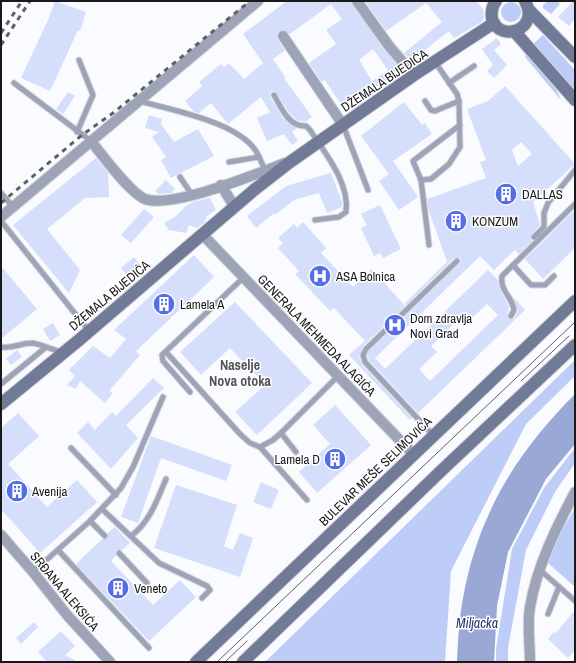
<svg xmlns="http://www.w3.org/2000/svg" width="576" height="663" viewBox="0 0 576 663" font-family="'Archivo Narrow',sans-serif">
	<rect width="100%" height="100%" fill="#f9fbff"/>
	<g fill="#beccf8">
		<polygon points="548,1 557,1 560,4 551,14 543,8 543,5"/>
		<circle cx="511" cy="12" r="10"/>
		<polygon points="543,35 575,70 575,90 532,45"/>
		<polygon points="526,52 555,86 561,100 575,117 525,57"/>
		<polygon points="575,360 575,376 526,424 451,571 445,662 265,662"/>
		<polygon points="575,448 575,463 555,492 526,550 508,648 508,662 496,662 496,649 512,549 544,488"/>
		<polygon points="575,508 575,587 548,563 559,535"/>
	</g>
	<path fill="#9aa8d5" d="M575,394V444L546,479L508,552L497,606L494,662H457C458,641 459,619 463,598C478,515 516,453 575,394Z"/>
	<g fill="#d5defb" fill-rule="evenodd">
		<polygon points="55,1 86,12 80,31 78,30 50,91 21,78 48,20"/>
		<path d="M287,1H351L384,50L402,70L376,87L374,85L342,106L325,80L322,82L309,63L336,44L326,30L342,19L331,4L290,34L283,30L277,34V39L285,50L273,59L285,77L284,78L312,117L305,122L297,120L290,114L276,92L272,91L270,93V97L283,118L297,128L292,132L298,141L292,145L284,134L267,141L257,118L270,112L261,97L228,124L211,103L199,113L194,112L185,101L202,86L199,82L221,64L224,67L229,63L244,79L263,63L243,34ZM373,49L388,70L372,81L359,60Z"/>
		<polygon points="365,1 476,1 483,9 484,17 483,21 454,38 449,31 411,61 404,53 442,22 426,3 386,31"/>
		<polygon points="573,1 575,1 575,19 569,26 558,17"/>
		<polygon points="497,38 501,44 494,50 507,65 494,78 487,71 493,65 482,49"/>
		<path d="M505,86L575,164L533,202L540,225L530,236L532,241L519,254L515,250L494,270L480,256L375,358L385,369L488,270L498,280L501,292L509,306L508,318L514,319L518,311L513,297L525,310L418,413L369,360L367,355L369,351L461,262L460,258H454L406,305L405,303L447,262L428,208L427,199L486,178L480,162L486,160L467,109L488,101ZM521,142L532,154L518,166L512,150ZM487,304L498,315L430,381L419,369L437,352L431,346L466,312L472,318Z"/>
		<polygon points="68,92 75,96 63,114 56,109"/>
		<polygon points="404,102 422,125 425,123 432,134 393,161 418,197 399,210 379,181 389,174 361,136"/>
		<polygon points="149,115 162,119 161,124 174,142 198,129 214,156 171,178 161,160 166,157 152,137 159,132 145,128"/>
		<polygon points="96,158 108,173 109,197 85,198 47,229 80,270 69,293 13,225"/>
		<polygon points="331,173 342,202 342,207 327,213 319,193 294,200 275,215 274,213 256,228 247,216 286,186"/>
		<polygon points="166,180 175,189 171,193 158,194 155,191"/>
		<polygon points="210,198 216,210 207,216 205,222 197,228 189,225 186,233 169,230 164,223 176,216 186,206 193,202"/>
		<polygon points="380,205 401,249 383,258 380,253 374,256 361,228 367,225 361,214"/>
		<polygon points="144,209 154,217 131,243 121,235"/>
		<polygon points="575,210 575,248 543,279 525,259"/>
		<polygon points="303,222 326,248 321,253 353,287 372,269 405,306 363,346 359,356 362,365 412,418 410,420 349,355 365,341 334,308 330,311 295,274 299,271 278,248 283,243 278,238 294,224 297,228"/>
		<polygon points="194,255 214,277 136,351 140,355 109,391 113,393 105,403 80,381 76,389 67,385 75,376 69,370 93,346 110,358 126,339 114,330"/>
		<polygon points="134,257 142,267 129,278 121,268"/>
		<polygon points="1,266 37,309 1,339"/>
		<polygon points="235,302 312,383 257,435 235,412 265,385 230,348 201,375 180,352"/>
		<polygon points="53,323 60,335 50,341 43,329"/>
		<polygon points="17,350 22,357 11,365 6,359"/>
		<polygon points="153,378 164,388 126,425 138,438 111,469 77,433 88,422 95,430 112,412 116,416"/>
		<polygon points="335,405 371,445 317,493 299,472 330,444 313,425"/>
		<polygon points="18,413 39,436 8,464 47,507 77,480 97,502 40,553 1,509 1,428"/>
		<polygon points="151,436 232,465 226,481 161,458 138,523 121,517"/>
		<polygon points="261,482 279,490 271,509 253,502"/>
		<polygon points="176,485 237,505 224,546 233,550 240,533 253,538 240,577 154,548"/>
		<polygon points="115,527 130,543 122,550 116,550 116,555 111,561 153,605 180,580 196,597 149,641 76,564 102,539 108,539 108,533"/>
		<polygon points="575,610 575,650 568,658 548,639 554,632 556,633"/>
		<polygon points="34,622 38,627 21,644 16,638"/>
		<polygon points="61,631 75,646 65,655 78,662 47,662 38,652"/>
	</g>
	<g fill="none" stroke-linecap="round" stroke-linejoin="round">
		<g stroke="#d5d7db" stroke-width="7">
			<g id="lane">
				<polyline points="14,83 91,141"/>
				<polyline points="449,83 474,66"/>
				<path d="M274,95C282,109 289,127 306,126L310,130C325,153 350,183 346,212L339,217L315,220"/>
				<path d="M139,101C171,110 246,123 259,157"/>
				<polyline points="425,101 431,110 435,111 459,101"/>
				<polyline points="343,125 368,190"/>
				<polyline points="77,132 93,95 79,60"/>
				<polyline points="229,162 259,157 265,170"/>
				<polyline points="180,177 192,195"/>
				<polyline points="421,180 413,161 460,125"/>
				<polyline points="1,193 13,207"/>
				<polyline points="1,221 89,331"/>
				<polyline points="534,237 544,227 544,213 548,203 575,170"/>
				<polyline points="429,245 421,180 431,179 449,164 460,147 459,101 457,94 435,62"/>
				<polyline points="513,265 531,285 545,285 554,276"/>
				<path d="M511,316L514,310C512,296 500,292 502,276L575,204"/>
				<path d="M1,347C12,349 21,343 32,343C41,344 52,350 62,352"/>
				<polyline points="166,352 240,434 250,443 260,447 273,440 281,433 338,376"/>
				<polyline points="1,384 45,348"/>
				<polyline points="190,392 163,361 162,355 243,278"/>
				<polyline points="281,433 296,452"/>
				<polyline points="433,435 365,362 363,355 366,349 457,261"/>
				<polyline points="260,447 307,500"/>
				<polyline points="71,448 116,495"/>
				<polyline points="102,509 159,563 207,586 210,590 202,598"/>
				<polyline points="90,521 105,536"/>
				<path d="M131,536C150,522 157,500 166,479"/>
				<polyline points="58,550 149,648"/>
				<polyline points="119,553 147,583"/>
				<polyline points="540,570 575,601"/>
				<polyline points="33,572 90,521 121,488 133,467 163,397"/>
				<polyline points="548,614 559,587"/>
			</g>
		</g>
		<g stroke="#d5d7db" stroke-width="12">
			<g id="street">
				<polyline points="357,1 389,46 414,75"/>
				<polyline points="283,36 343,125"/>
				<path d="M91,141C102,155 130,193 145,199C172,209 256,174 285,163"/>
				<polyline points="221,185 234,206"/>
				<polyline points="1,217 258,1"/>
				<polyline points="202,234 413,454"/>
				<polyline points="1,535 33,572 67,615 110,662"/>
				<path d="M530,662C530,644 527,624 530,607C537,566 556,528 575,492"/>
			</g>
		</g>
		<g stroke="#d5d7db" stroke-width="14">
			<g id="secondary">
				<path d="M496,1C492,6 491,12 492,19C500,44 541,29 525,1"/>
				<polyline points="530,11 575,57"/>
				<polyline points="514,31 575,100"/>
				<polyline points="1,404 79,340 254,190 290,162 414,75 494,23"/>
				<polyline points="196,662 575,301"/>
				<polyline points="243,662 442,470 575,345"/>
			</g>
		</g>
		<use href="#lane" stroke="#9da4b8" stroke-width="5"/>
		<use href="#street" stroke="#9da4b8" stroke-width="10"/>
		<use href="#secondary" stroke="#717b97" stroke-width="12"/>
		<g stroke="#606164" stroke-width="1">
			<polyline points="521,381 569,336"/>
			<polyline points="217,662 575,322"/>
			<polyline points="225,662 247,641"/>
		</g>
		<g stroke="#606164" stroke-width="3" stroke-dasharray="5 5" stroke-linecap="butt">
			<polyline points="1,33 22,1"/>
			<polyline points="1,45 30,1"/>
			<polyline points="1,203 82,135 113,113 250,1"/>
		</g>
	</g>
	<defs>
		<g id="building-disc" transform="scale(1.15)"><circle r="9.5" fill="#566ee4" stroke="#fff"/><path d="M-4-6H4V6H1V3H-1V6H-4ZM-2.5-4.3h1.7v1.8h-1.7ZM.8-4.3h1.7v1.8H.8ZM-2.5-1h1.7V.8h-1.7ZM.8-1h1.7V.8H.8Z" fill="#fff"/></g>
		<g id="hospital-disc" transform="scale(1.15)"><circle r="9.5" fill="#566ee4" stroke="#fff"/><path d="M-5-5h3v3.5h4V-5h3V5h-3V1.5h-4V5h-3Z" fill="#fff"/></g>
	</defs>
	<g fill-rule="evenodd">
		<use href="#building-disc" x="506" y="194"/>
		<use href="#building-disc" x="456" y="221"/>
		<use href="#hospital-disc" x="320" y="276"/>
		<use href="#building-disc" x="164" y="304"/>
		<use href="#hospital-disc" x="395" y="325"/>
		<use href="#building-disc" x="335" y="459"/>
		<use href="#building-disc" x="17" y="491"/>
		<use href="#building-disc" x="118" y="588"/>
	</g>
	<g text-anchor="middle" stroke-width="3" stroke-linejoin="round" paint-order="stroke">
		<g font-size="13" fill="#19191b" stroke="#fff">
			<text transform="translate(384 80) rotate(-34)" y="5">DŽEMALA BIJEDIĆA</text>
			<text transform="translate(109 295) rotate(-40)" y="5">DŽEMALA BIJEDIĆA</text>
			<text transform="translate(317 335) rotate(46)" y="5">GENERALA MEHMEDA ALAGIĆA</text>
			<text transform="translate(375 471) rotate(-44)" y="5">BULEVAR MEŠE SELIMOVIĆA</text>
			<text transform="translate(65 591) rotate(50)" y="5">SRĐANA ALEKSIĆA</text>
		</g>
		<g font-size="13" fill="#19191b" stroke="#fff" text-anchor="start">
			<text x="522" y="199">DALLAS</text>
			<text x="472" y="226">KONZUM</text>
			<text x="336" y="281">ASA Bolnica</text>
			<text x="180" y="309">Lamela A</text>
			<text x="410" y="323">Dom zdravlja<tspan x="410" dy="15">Novi Grad</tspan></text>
			<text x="320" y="464" text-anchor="end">Lamela D</text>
			<text x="32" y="496">Avenija</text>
			<text x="134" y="593">Veneto</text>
		</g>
		<g font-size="14" font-weight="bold" fill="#535457" stroke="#fff">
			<text x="240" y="370">Naselje<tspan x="240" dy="16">Nova otoka</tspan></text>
		</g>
		<g font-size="14" font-style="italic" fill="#28356d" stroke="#fff">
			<text x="477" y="628">Miljacka</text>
		</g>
	</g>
	<rect width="576" height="663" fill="none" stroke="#19191b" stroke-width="4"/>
</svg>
